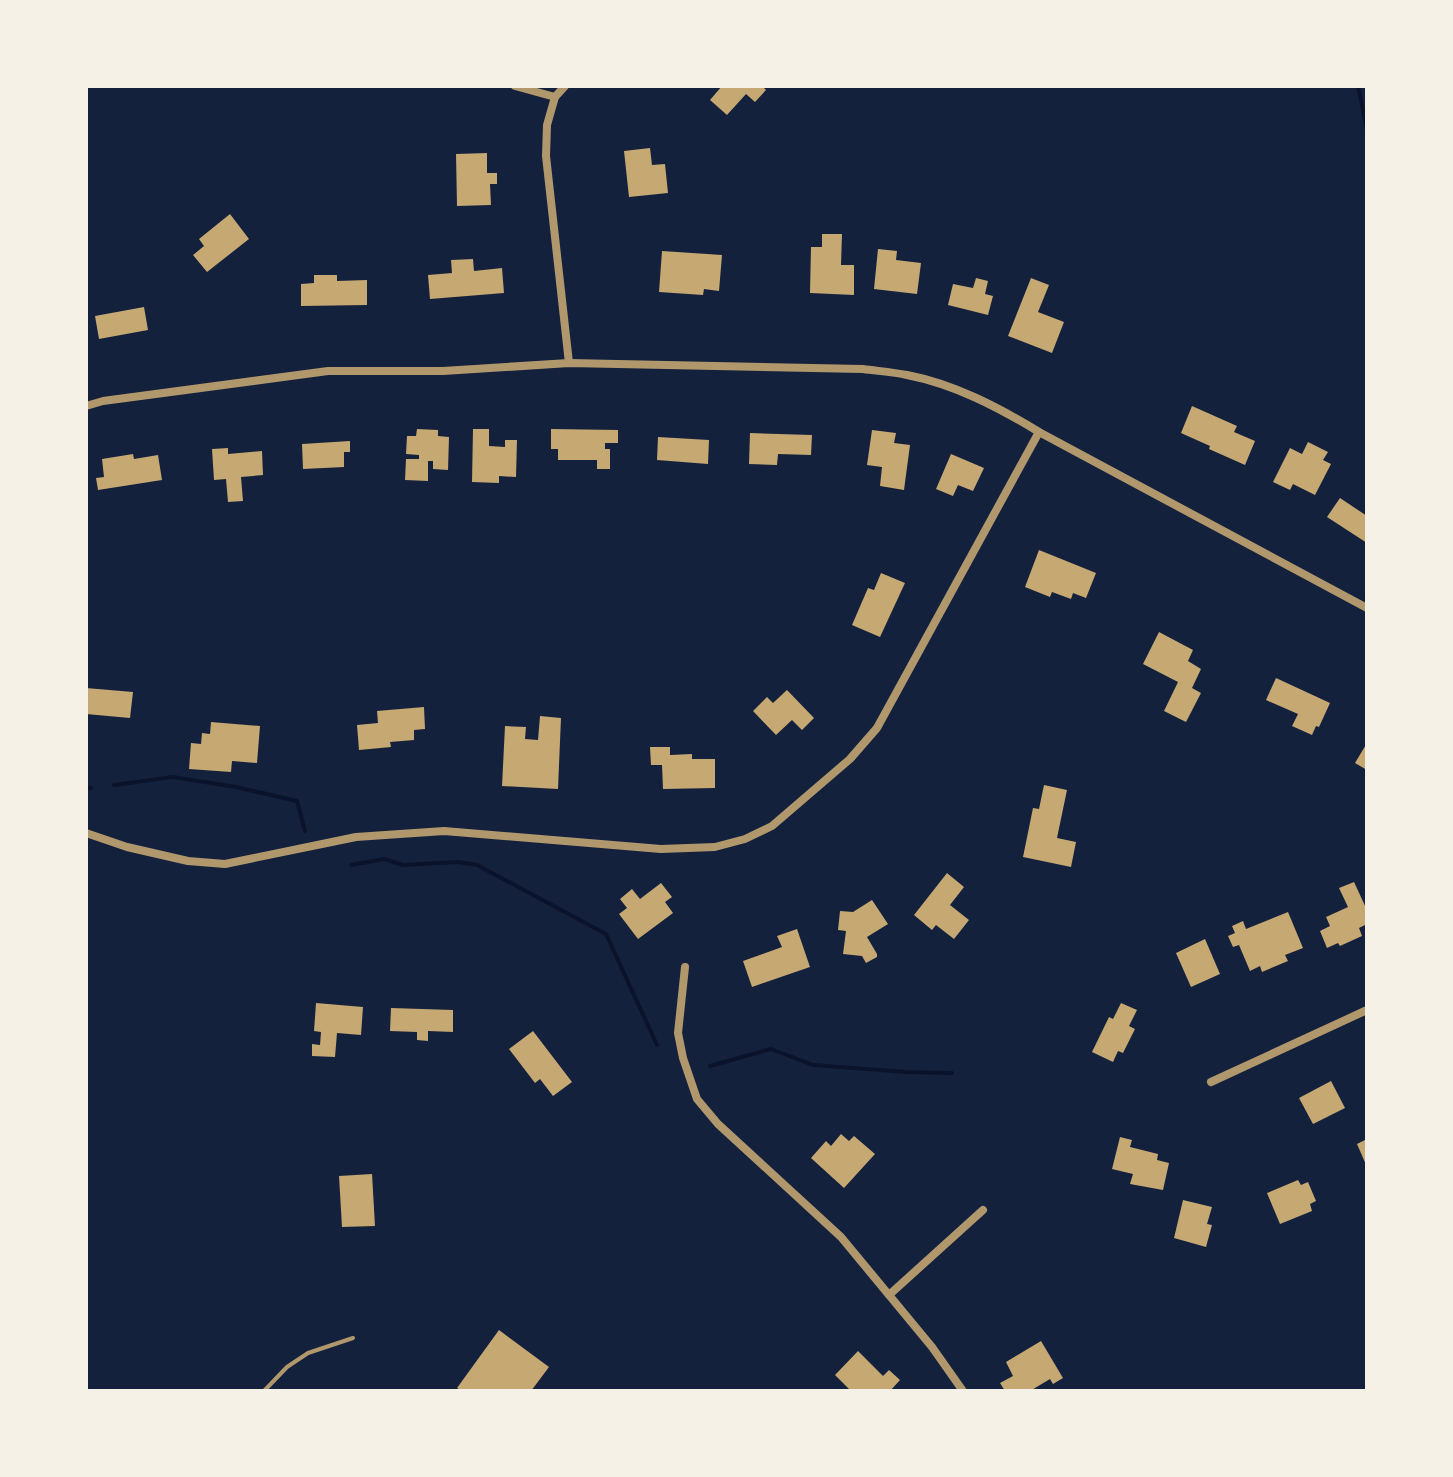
<svg xmlns="http://www.w3.org/2000/svg" width="1453" height="1477" viewBox="0 0 1453 1477" font-family="Jost,sans-serif">
	<rect width="100%" height="100%" fill="#14213d"/>
	<g fill="none" stroke-linecap="round" stroke-linejoin="round">
		<g stroke="#0b132b" stroke-width="4">
			<polyline points="1358,86 1367,130"/>
			<polyline points="114,785 173,777 236,787 297,801 305,831"/>
			<polyline points="86,788 91,788"/>
			<polyline points="351,865 384,859 403,865 458,862 477,865 606,934 657,1045"/>
			<polyline points="710,1066 771,1049 813,1065 907,1072 952,1073"/>
		</g>
	</g>
	<g fill="#c6a872">
		<polygon points="722,86 762,86 766,90 755,102 746,94 727,115 710,100"/>
		<polygon points="650,148 652,165 665,164 668,193 629,197 624,151"/>
		<polygon points="487,153 487,173 497,173 497,184 490,184 491,205 457,206 456,154"/>
		<polygon points="230,214 249,239 207,272 193,255 204,246 199,239"/>
		<polygon points="822,234 842,234 841,265 854,265 854,295 810,293 811,247 822,247"/>
		<polygon points="878,249 897,251 896,260 921,263 917,294 874,289"/>
		<polygon points="662,251 722,255 719,291 704,289 703,295 659,292"/>
		<polygon points="473,259 474,271 502,268 504,293 430,299 428,275 452,273 451,260"/>
		<polygon points="314,275 337,275 337,281 367,280 367,305 301,306 301,284 314,283"/>
		<polygon points="976,278 988,281 985,294 993,296 988,315 948,305 953,284 973,288"/>
		<polygon points="1031,278 1049,285 1038,312 1064,322 1052,353 1008,336"/>
		<polygon points="144,307 148,330 99,339 95,316"/>
		<polygon points="1192,406 1237,426 1234,432 1255,441 1245,465 1209,449 1210,446 1181,433"/>
		<polygon points="417,429 438,430 438,436 449,437 448,470 433,469 433,461 428,461 428,481 405,480 406,459 419,459 419,455 406,454 407,436 416,436"/>
		<polygon points="473,429 489,429 489,446 505,447 505,440 517,440 516,477 499,476 499,483 472,482"/>
		<polygon points="551,429 618,430 618,443 605,443 605,449 610,449 610,469 597,469 597,460 558,460 558,449 551,449"/>
		<polygon points="872,430 896,433 894,443 910,445 904,490 880,486 882,467 867,465"/>
		<polygon points="750,433 812,435 811,455 778,454 777,465 749,464"/>
		<polygon points="658,437 709,440 708,464 657,460"/>
		<polygon points="350,441 350,452 344,452 344,467 303,469 302,444"/>
		<polygon points="1308,442 1328,452 1323,460 1331,464 1315,495 1293,484 1290,490 1273,482 1290,448 1302,454"/>
		<polygon points="228,448 228,454 262,451 263,475 241,477 243,501 228,502 226,479 214,480 212,449"/>
		<polygon points="133,454 134,459 158,455 162,480 98,490 96,478 104,477 102,459"/>
		<polygon points="951,454 984,468 973,491 958,485 953,496 936,489"/>
		<polygon points="1340,498 1367,516 1367,543 1327,517"/>
		<polygon points="1039,550 1096,573 1086,598 1073,593 1071,599 1052,592 1050,597 1025,587"/>
		<polygon points="881,573 905,583 880,637 852,625 868,588 874,590"/>
		<polygon points="1159,632 1193,650 1188,661 1201,669 1192,688 1201,693 1186,722 1164,711 1178,682 1143,664"/>
		<polygon points="1276,678 1330,703 1319,727 1316,726 1312,735 1292,726 1298,714 1266,700"/>
		<polygon points="86,688 133,692 130,718 86,714"/>
		<polygon points="787,690 814,718 802,730 792,720 776,735 753,711 767,697 773,703"/>
		<polygon points="424,707 425,729 414,730 414,740 390,742 391,747 359,750 357,725 378,723 377,711"/>
		<polygon points="540,716 561,718 558,789 502,786 505,726 526,727 525,739 538,740"/>
		<polygon points="211,722 260,726 257,763 232,761 231,772 189,769 191,743 201,744 202,733 210,734"/>
		<polygon points="1367,743 1367,770 1355,763"/>
		<polygon points="650,747 670,747 670,755 692,754 692,759 715,759 715,788 663,789 662,765 651,765"/>
		<polygon points="1044,785 1067,790 1057,838 1076,842 1071,867 1023,857 1033,808 1039,809"/>
		<polygon points="947,873 964,887 950,905 969,920 954,939 936,925 932,930 914,915"/>
		<polygon points="1354,882 1367,910 1367,924 1359,928 1362,936 1340,946 1338,943 1327,948 1320,931 1330,926 1326,917 1348,907 1339,888"/>
		<polygon points="661,883 672,897 665,902 673,913 638,939 619,914 627,908 620,899 632,889 640,899"/>
		<polygon points="872,900 888,924 867,937 877,954 877,957 866,963 862,956 843,954 846,931 838,930 840,911 853,912"/>
		<polygon points="1288,912 1303,948 1285,955 1288,961 1262,972 1260,966 1250,971 1239,945 1233,947 1228,936 1235,933 1232,926 1243,921 1246,929"/>
		<polygon points="797,929 810,967 752,987 743,961 782,947 777,936"/>
		<polygon points="1205,939 1220,974 1191,987 1176,953"/>
		<polygon points="316,1003 363,1007 361,1035 337,1033 335,1057 312,1056 312,1044 320,1045 321,1032 314,1031"/>
		<polygon points="1121,1003 1137,1010 1129,1026 1135,1029 1123,1053 1118,1051 1113,1062 1092,1052 1109,1017 1113,1019"/>
		<polygon points="391,1008 453,1010 453,1032 428,1031 428,1041 417,1040 417,1032 390,1031"/>
		<polygon points="533,1031 572,1082 553,1096 540,1079 535,1083 509,1049"/>
		<polygon points="1331,1081 1345,1108 1313,1124 1299,1098"/>
		<polygon points="841,1134 849,1141 854,1136 875,1154 844,1188 811,1158 826,1141 831,1146"/>
		<polygon points="1120,1137 1132,1140 1130,1147 1158,1154 1157,1160 1169,1163 1163,1190 1130,1184 1133,1174 1112,1169"/>
		<polygon points="1367,1139 1367,1167 1357,1144"/>
		<polygon points="372,1174 375,1226 342,1227 339,1176"/>
		<polygon points="1298,1180 1301,1185 1308,1182 1316,1201 1310,1204 1312,1211 1280,1224 1267,1193"/>
		<polygon points="1183,1200 1212,1207 1207,1224 1212,1225 1206,1247 1174,1238"/>
		<polygon points="499,1330 549,1367 531,1391 462,1391 457,1388"/>
		<polygon points="1041,1341 1063,1378 1053,1384 1050,1379 1030,1391 1005,1391 1000,1383 1013,1376 1006,1362"/>
		<polygon points="858,1351 883,1376 889,1370 900,1380 890,1391 851,1391 835,1375"/>
	</g>
	<g fill="none" stroke-linecap="round" stroke-linejoin="round">
		<polyline stroke="#b1986c" stroke-width="4" points="264,1391 287,1367 308,1353 353,1338"/>
		<g stroke="#b1986c" stroke-width="8">
			<polyline points="515,86 555,97 547,125 546,156 569,363"/>
			<polyline points="555,97 565,86"/>
			<path d="M86,406L103,401L328,371H443L569,363L863,369C877,371 892,372 907,375C954,384 998,407 1039,432L1367,608"/>
			<polyline points="86,833 127,847 188,861 225,864 356,837 444,831 661,849 715,847 745,839 772,826 850,759 877,728 1039,432"/>
			<polyline points="685,967 678,1033 683,1058 697,1099 718,1124 841,1237 932,1347 963,1391"/>
			<polyline points="1211,1082 1367,1010"/>
			<polyline points="889,1295 983,1210"/>
		</g>
	</g>
	<rect width="1453" height="1477" fill="none" stroke="#f6f1e7" stroke-width="176"/>
</svg>
